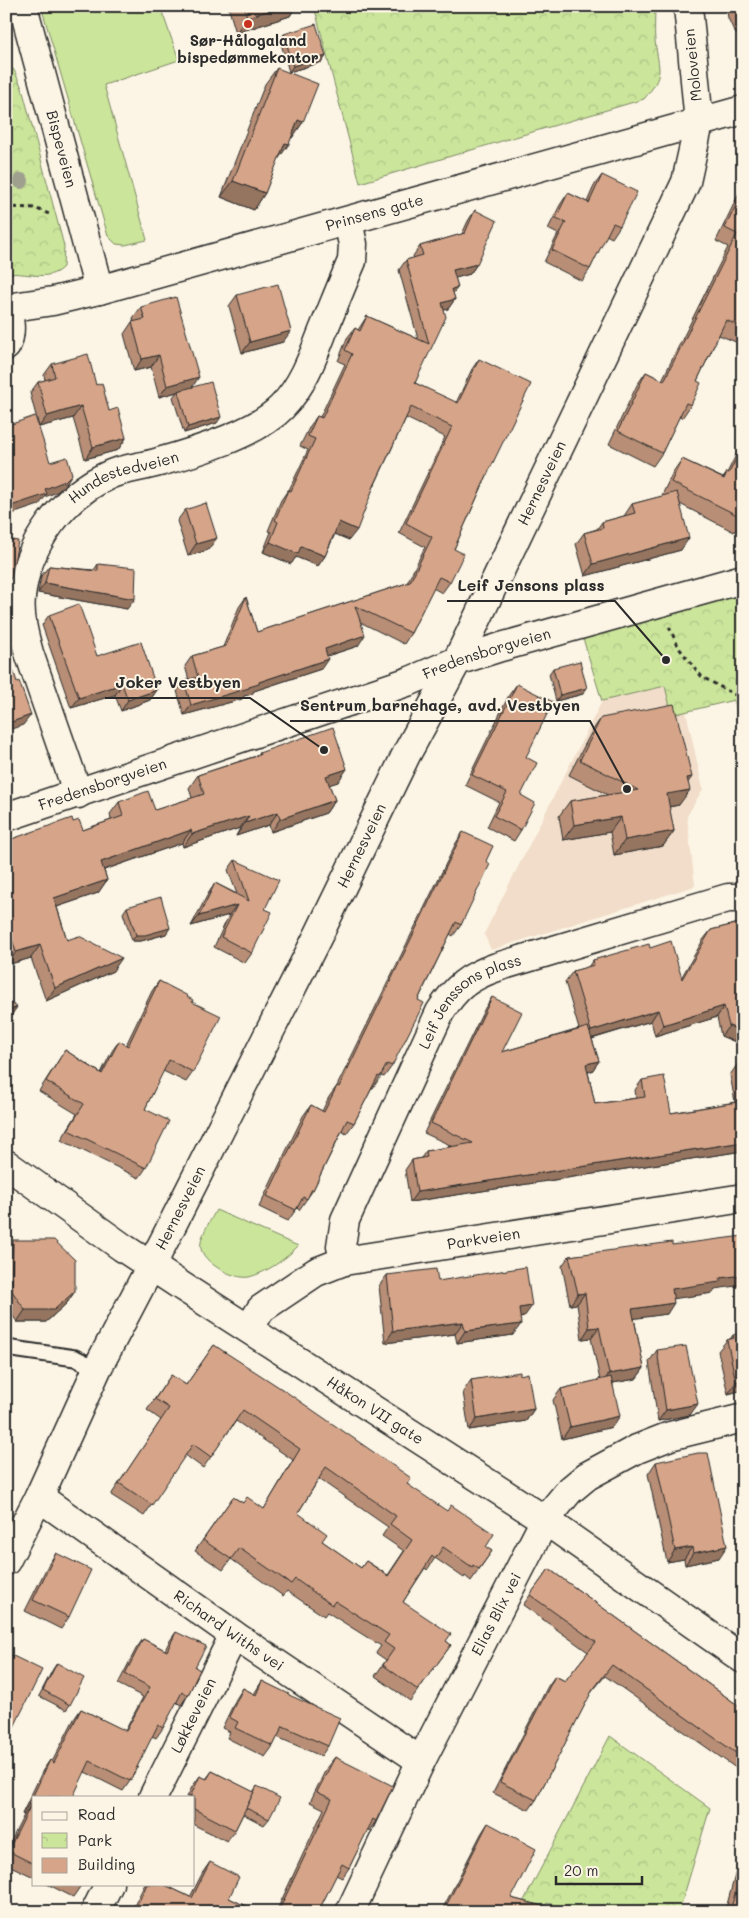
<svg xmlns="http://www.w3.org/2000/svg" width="749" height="1918" viewBox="0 0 749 1918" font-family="Mali,sans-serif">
	<defs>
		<pattern id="park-crowns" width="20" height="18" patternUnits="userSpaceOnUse" patternTransform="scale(1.25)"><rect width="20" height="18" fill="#cbe59b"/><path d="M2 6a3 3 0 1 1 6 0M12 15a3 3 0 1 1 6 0" fill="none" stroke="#aec586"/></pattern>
	</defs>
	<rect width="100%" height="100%" fill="#fcf5e5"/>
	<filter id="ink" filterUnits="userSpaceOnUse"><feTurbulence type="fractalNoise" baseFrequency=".02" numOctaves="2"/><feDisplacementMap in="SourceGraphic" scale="10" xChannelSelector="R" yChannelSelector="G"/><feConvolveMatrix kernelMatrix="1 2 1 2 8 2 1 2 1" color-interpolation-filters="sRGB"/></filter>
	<g filter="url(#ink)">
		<polygon fill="#f1ddc9" points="665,686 672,714 686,711 703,789 687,816 695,886 491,950 484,934 602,701"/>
		<g fill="#cbe59b" stroke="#7b8863">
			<polygon points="41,6 160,6 179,60 104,85 147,240 125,245 116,244 108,236"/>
			<path d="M216,1210L298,1246C286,1259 266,1273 249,1277C233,1280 196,1260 201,1242C203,1231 211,1220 216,1210Z"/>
		</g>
		<g fill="url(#park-crowns)" stroke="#7b8863">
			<path d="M314,6H655C655,18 654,30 655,41C659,71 665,74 644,99L360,183Z"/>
			<path d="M6,62L14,70L22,88L64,246L63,267C48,283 25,271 6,274Z"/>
			<polygon points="743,592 743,734 734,700 672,715 665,686 602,701 582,635"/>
			<polygon points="610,1736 710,1808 679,1912 578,1912 547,1903 542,1912 518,1912"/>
		</g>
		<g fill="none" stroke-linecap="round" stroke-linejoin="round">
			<g stroke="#2b2b2b" stroke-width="19">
				<polyline id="lane" points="6,1348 75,1358 97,1369"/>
			</g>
			<g stroke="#2b2b2b" stroke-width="31">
				<g id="street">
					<path id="s1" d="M23,6L99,290"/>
					<path id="s2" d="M6,308L53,301L99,290L743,110"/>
					<path d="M6,346C12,333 10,322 7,308"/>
					<path id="s3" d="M78,794L29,653C24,635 19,616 21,597C26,545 63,495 111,474C126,468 143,467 159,462C195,452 256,434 282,407C302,387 313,357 323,331C333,307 342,284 352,261L353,244L348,222"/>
					<path id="s4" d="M6,817L410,681L457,661L501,647L743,579"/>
					<path id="s5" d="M6,1164L122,1247L183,1287L545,1520L743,1659"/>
					<path id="s6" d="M344,1261L341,1246L345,1220L440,1012C456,987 468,977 497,967L728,898H743"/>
					<path id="s7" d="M249,1329L261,1309L316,1272L344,1261L743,1198"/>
					<path id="s8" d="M39,1497L234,1635L421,1761"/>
					<path id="s9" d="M6,1561L39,1497L97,1369L165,1239L319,934L407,753L457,661L686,182L699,123L688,6"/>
					<path id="s10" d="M153,1797L234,1635"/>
					<polyline points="95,1912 109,1884"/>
					<path id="s11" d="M350,1912L421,1761L545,1520L569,1491L587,1476L637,1449L670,1436L743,1418"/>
				</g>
			</g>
			<g stroke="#2b2b2b" stroke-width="3" stroke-dasharray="4 4" stroke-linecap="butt">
				<polyline points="6,207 34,208 49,214"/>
				<polyline points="669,627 679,648 702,677 743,699"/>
			</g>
			<use href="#lane" stroke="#fcf5e5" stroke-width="15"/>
			<use href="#street" stroke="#fcf5e5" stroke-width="28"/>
		</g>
		<circle fill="#9fa08e" cx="21" cy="181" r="8"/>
		<g fill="#b88e76" stroke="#2b2b2b" fill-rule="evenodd">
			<polygon points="228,6 296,6 290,16 236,33"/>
			<polygon points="726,6 743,6 743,43 734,31 728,18"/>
			<polygon points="284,34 326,56 322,62 289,72 280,40"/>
			<polygon points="277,68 303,122 292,138 291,138 278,159 265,193 254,210 221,197 265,84"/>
			<polygon points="602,175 620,226 612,238 606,235 590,269 582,281 544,262 558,234 548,229 560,205 568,193 587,202 594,186"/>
			<polygon points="743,185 743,345 719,335 697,381 691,405 682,418 679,417 662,453 653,466 609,444 637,385 646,372 662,380 728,247 716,241"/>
			<polygon points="475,210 477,264 470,274 455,278 458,287 453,293 455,299 448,309 444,310 415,383 456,403 472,369 479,359 488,473 454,549 450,582 442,593 433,588 411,633 404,644 360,622 358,646 327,656 321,669 254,691 252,694 244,696 242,699 184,715 177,691 184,681 189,680 185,666 192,656 223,647 239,607 246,597 257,632 407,583 425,547 399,533 445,437 406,418 349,540 335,534 325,556 318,566 296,557 291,564 263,552 271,532 268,531 281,500 288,490 289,490 308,450 300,446 310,426 317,416 320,417 345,364 338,361 347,338 355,328 358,330 367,316 418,339 399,270 406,260 414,258 413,256 420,246 462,234 468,221"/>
			<polygon points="237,295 283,342 242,353 229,306"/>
			<polygon points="141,307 192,387 217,423 184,433 173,397 177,392 159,397 151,367 134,371 124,334 132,322 134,322 133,318"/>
			<polygon points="52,364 96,385 109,411 126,438 118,450 85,459 73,418 39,427 30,393 38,382 45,380 44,375"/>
			<polygon points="743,441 743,526 739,532 735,530 734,532 680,504 681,550 585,576 576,544 584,533 597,529 602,522 624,516 632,504 663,496 662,495 673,472 682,459 723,478 727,473"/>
			<polygon points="185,510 208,550 188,556 177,521"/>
			<polygon points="98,564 127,609 38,593 41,576 49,566 94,570"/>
			<polygon points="49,615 97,656 157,690 150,700 121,711 115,695 71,708 42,625"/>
			<polygon points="553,668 583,694 556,701 549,674"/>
			<polygon points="517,684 526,757 521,795 521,830 514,841 487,827 499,802 465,785 509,695"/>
			<polygon points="601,718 688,782 679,805 669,807 674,831 663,846 614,855 610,832 563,840 559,816 570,801 608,795 569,775 591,733"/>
			<polygon points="259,753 338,782 329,784 335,800 326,813 271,832 269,825 236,836 240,828 183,847 182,843 104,870 107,880 98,893 57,907 67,940 113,971 46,1001 31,958 7,965 6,962 6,841 73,822 83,830 111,820 110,814 119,802 155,810 192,798 189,788 198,775 256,756"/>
			<polygon points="463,832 486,861 461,925 453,936 450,934 418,1000 392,1066 384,1077 381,1076 373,1088 372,1088 354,1123 346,1134 342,1131 313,1190 299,1210 297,1208 288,1221 259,1207 303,1116 311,1105 322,1111 329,1097 337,1086 456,843"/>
			<polygon points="235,860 265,909 252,953 245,963 214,947 229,915 191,926 208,894 215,883 237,894 228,870"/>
			<polygon points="127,907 166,934 141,941 132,941 123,913"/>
			<polygon points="743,922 743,1045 721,1036 717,1017 655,1036 651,1021 592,1039 599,1061 592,1071 588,1072 595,1104 636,1098 635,1090 642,1080 671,1113 735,1102 730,1075 737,1065 743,1064 743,1151 410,1202 405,1170 412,1160 421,1158 426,1151 452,1146 424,1133 485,1008 492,997 502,1052 579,1029 565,982 573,971 588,967 593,960 650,948 681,978 703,940 711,930"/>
			<polygon points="159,981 187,997 192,1002 193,1072 186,1082 163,1071 145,1109 146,1168 139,1178 61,1140 77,1114 39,1091 65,1050 101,1073 112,1051 119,1041 126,1045 152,991"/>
			<polygon points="13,1240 75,1291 67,1303 46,1322 17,1322 6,1306 6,1249"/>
			<polygon points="672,1245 715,1289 713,1293 673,1298 667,1314 634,1318 644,1368 636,1379 613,1383 612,1427 562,1439 553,1400 561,1389 600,1380 591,1338 582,1339 577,1304 570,1305 562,1266 569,1256"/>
			<polygon points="387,1275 438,1281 524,1317 520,1318 513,1335 457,1343 455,1334 385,1343 379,1286"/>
			<polygon points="733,1335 743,1390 728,1394 718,1351 727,1340 730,1339"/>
			<path d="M214,1345L407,1484L492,1551L471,1581L465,1576L464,1578L435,1558L427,1570L425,1568L403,1602L446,1641L451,1645L410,1701L375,1676L386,1660L376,1653L381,1646L327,1612L324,1616L287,1591L283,1596L231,1559L223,1570L195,1551L233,1497L243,1503L264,1509L293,1460L236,1421L203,1468L185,1455L144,1516L111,1495L161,1420L147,1410L171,1375L186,1385ZM319,1479L388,1527L382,1536L404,1551L388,1575L366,1561L361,1568L322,1541L298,1513Z"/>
			<polygon points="657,1350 690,1415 658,1421 649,1362"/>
			<polygon points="520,1375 534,1409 526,1421 469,1430 463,1392 471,1380"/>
			<polygon points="743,1452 743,1462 741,1454"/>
			<polygon points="656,1462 719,1558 685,1565 684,1559 667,1562 648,1474"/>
			<polygon points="56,1553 69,1617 61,1629 25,1611 48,1565"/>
			<polygon points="549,1569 743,1709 743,1773 605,1676 590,1694 536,1800 529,1810 493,1793 548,1686 555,1676 565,1681 588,1652 523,1605"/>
			<polygon points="176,1632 195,1667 188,1695 181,1705 176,1702 163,1728 156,1738 152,1736 130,1781 123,1791 85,1772 34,1797 34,1877 6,1864 6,1851 24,1815 22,1814 43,1770 50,1760 52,1762 74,1719 81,1709 125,1731 143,1697 118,1684 136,1649 143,1639 165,1650 169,1642"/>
			<polygon points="6,1655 13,1729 6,1739"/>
			<polygon points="57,1663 70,1705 66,1710 39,1696 53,1669"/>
			<polygon points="262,1681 289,1695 328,1746 321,1756 277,1737 273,1746 265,1757 227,1738 230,1732 222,1728 236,1699 243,1688 254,1694"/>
			<polygon points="335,1757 376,1821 369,1831 367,1830 349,1868 342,1878 336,1875 318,1912 276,1912 324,1809 310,1802 327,1767"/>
			<polygon points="212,1771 253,1792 257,1786 269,1819 264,1825 243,1814 235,1830 227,1841 194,1825 194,1797 187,1797 192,1787 200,1776 206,1779"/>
			<polygon points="488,1823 511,1898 565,1912 441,1912 481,1834"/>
			<polygon points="743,1848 743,1912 725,1912 742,1849"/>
			<polygon points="210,1862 229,1898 258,1912 131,1912 145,1884 163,1884 190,1897 203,1872"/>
			<polygon points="47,1884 82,1884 73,1897"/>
		</g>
		<g fill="#967460" stroke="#2b2b2b">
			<polygon points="283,6 296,6 290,16 236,33 247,17"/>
			<polygon points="326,56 322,62 289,72 293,66"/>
			<polygon points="298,120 303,122 292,138 287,136"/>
			<polygon points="285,143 289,144 277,161"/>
			<polygon points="233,181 265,193 254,210 221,197"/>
			<polygon points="477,264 470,274 445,281 453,270"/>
			<polygon points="458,287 450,297 452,289"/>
			<polygon points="455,299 448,309 435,313 442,303"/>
			<polygon points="291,331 283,342 242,353 250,342"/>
			<polygon points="159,355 151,367 134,371 142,359"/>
			<polygon points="199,377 191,389 178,391 177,392 159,397 167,386"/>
			<polygon points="81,406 73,418 39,427 47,416"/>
			<polygon points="221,417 217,423 184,433 188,427"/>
			<polygon points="126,438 118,450 85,459 93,447"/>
			<polygon points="72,474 65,485 57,492 45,497 39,505 6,516 6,510 8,507"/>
			<polygon points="339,522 357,530 349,540 332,533"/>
			<polygon points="217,538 208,550 188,556 196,544"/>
			<polygon points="689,538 681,550 585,576 593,564"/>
			<polygon points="270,542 301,546 325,556 318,566 296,557 291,564 263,552"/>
			<polygon points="6,577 11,578 6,585"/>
			<polygon points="45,583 135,599 127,609 38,593"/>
			<polygon points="365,635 358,646 317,659 325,649"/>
			<polygon points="328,659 321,669 254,691 252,694 244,696 242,699 184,715 191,705 249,687 259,682"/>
			<polygon points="122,684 115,695 71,708 79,698"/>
			<polygon points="587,688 583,694 556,701 560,695"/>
			<polygon points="157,690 150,700 121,711 128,700"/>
			<polygon points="31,715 23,725 6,731 6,724"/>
			<polygon points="347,769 338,782 317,789 326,776"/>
			<polygon points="692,777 681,792 690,790 679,805 656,809 667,794 687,778"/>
			<polygon points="335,800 326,813 271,832 280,819"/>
			<polygon points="278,812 269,825 236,836 245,823"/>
			<polygon points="249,816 240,828 183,847 192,834"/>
			<polygon points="621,817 610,832 563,840 574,825"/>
			<polygon points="191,830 182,843 92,874 101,862"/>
			<polygon points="674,831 663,846 614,855 625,840"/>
			<polygon points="107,880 98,893 45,911 54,898"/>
			<polygon points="237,905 229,915 191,926 199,916"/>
			<polygon points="170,928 166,934 141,941 132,941 136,935"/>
			<polygon points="40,945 31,958 7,965 16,952"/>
			<polygon points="122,958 113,971 46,1001 55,988"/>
			<polygon points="724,1006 717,1017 655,1036 663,1025"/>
			<polygon points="17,1007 9,1019 6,1020 6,1012"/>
			<polygon points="658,1010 651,1021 583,1041 591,1031"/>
			<polygon points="729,1026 743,1031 743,1045 721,1036"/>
			<polygon points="599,1061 592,1071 579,1074 586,1064"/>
			<polygon points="743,1142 743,1151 410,1202 417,1192"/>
			<polygon points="743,1275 743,1285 715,1289 713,1293 665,1300 672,1289 720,1278"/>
			<polygon points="75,1291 67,1303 46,1322 17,1322 25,1310"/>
			<polygon points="585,1293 577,1304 570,1305 578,1294"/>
			<polygon points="674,1303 667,1314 624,1320 632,1309"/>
			<polygon points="532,1306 524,1317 510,1319 519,1308"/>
			<polygon points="463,1322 455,1334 385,1343 393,1331"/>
			<polygon points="521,1324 513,1335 457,1343 465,1331"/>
			<polygon points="599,1327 591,1338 582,1339 589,1328"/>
			<polygon points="644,1368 636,1379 601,1385 609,1374"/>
			<polygon points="743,1380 743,1390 728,1394 736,1382"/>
			<polygon points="698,1404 690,1415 658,1421 666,1410"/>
			<polygon points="534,1409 526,1421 469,1430 477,1419"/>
			<polygon points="620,1416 612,1427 562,1439 570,1427"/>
			<polygon points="727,1546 719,1558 685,1565 693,1553"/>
			<polygon points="692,1547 684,1559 667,1562 675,1550"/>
			<polygon points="29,1804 31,1805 24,1815 22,1814"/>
		</g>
		<g fill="#d6a589" stroke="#2b2b2b" fill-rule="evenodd">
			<polygon points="244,6 283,6 247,17"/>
			<polygon points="316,24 326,56 293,66 284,34"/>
			<polygon points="277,68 318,84 303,122 298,120 289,144 285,143 265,193 233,181"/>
			<polygon points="602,175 637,192 620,226 613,223 590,269 552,250 566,222 556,218 568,193 589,203"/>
			<polygon points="743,191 743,328 726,320 697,381 701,383 691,405 686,403 662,453 618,431 646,372 664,381 737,234 725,228"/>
			<polygon points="475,210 497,221 477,264 453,270 458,287 452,289 455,299 442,303 446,317 415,383 458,403 479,359 531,384 488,473 454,549 464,554 450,582 439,577 411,633 355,606 365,635 325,649 328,659 259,682 259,684 249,687 249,688 191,705 184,681 198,677 192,656 226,646 246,597 257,632 410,582 432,537 406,523 452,427 411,407 374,486 357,530 339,522 325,556 301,546 298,554 270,542 278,522 275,520 288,490 291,491 315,439 308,436 317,416 322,418 352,354 345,350 355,328 360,331 367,316 429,344 406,260 423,255 420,246 465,233"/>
			<polygon points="278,284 291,331 250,342 237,295"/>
			<polygon points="176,297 199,377 167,386 159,355 142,359 132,322 145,319 141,307"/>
			<polygon points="88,354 96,385 102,383 109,411 118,408 126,438 93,447 81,406 47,416 38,382 55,377 52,364"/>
			<polygon points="211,382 221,417 188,427 178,391"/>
			<polygon points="35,416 50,462 67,457 72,474 65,481 45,489 47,494 8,507 6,501 6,426"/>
			<polygon points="743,446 743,518 671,482 682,459 724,479 727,472 729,473"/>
			<polygon points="677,492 689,538 593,564 584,533 603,528 602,522 635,513 632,504"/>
			<polygon points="206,503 217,538 196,544 185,510"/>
			<polygon points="6,539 18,541 11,578 6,577"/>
			<polygon points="98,564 136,568 135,599 45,583 49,566 98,571"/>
			<polygon points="79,604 97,656 141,642 157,690 128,700 122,684 79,698 49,615"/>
			<polygon points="6,649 17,682 19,681 31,715 6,724"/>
			<polygon points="580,661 587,688 560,695 553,668"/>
			<polygon points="517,684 553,702 526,757 537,763 521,795 535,803 521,830 494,816 507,792 472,775"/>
			<polygon points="674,704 692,777 687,778 690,790 667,794 674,831 625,840 621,817 574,825 570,801 638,790 580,760 601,718"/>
			<polygon points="333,727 347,769 326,776 335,800 280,819 278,812 245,823 249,816 192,834 191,830 101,862 107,880 54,898 67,940 79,936 122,958 55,988 40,945 16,952 6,920 6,841 72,818 73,822 79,820 83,830 123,816 119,802 148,791 155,810 204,794 198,775 260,755 259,753"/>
			<polygon points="463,832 493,846 486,861 490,864 461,925 456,922 424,987 418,1000 424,1003 392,1066 387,1064 380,1077 378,1076 354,1123 347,1120 313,1190 312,1189 307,1199 303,1197 296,1210 267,1196 311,1105 324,1112 337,1086 339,1087"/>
			<polygon points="235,860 279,880 265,909 272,912 252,953 221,937 237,905 199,916 215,883 249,901"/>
			<polygon points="161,897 170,928 145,935 136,935 127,907"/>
			<polygon points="743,922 743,1031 729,1026 724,1006 663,1025 658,1010 591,1031 573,971 594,965 593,960 649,944 650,948 671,941 682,979 711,930"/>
			<polygon points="159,981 188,996 187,997 193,1000 192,1002 221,1016 193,1072 169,1060 145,1109 169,1121 146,1168 68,1130 84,1104 46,1081 65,1050 102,1074 119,1041 128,1046"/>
			<polygon points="492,997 522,1012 502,1052 588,1027 599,1061 586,1064 595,1104 645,1097 642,1080 664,1076 671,1113 743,1101 743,1142 417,1192 412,1160 427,1157 426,1151 473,1143 431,1123"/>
			<polygon points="6,1000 17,1007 6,1012"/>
			<polygon points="743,1064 743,1093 737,1065"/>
			<polygon points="743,1236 743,1275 720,1278 720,1282 672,1289 674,1303 632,1309 644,1368 609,1374 599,1327 589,1328 585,1293 578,1294 569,1256 672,1242 672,1245"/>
			<polygon points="13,1240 54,1240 75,1260 75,1291 54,1310 25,1310 12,1291"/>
			<polygon points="526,1267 532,1306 519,1308 521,1324 465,1331 463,1322 393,1331 387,1275 436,1269 438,1281"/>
			<polygon points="743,1332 743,1380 736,1382 727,1340 734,1338 733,1335"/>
			<path d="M214,1345L285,1391L411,1478L407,1484L447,1511L451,1505L494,1534L486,1547L492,1551L479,1569L473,1565L472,1567L443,1547L435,1559L432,1556L403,1602L451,1634L446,1641L451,1645L418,1690L383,1665L394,1649L384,1642L389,1635L335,1601L332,1605L295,1579L291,1584L239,1548L231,1559L203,1540L233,1497L243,1503L247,1497L264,1509L300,1449L243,1410L211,1457L193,1444L152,1505L119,1483L169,1408L155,1399L171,1375L186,1385ZM326,1467L396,1516L390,1524L412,1540L388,1576L366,1561L361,1568L322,1541L327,1534L298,1513Z"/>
			<polygon points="686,1346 698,1404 666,1410 657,1350"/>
			<polygon points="520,1372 520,1375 528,1373 534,1409 477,1419 471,1380"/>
			<polygon points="611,1377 620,1416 570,1427 561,1389"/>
			<polygon points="698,1453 708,1453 727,1546 693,1553 692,1547 675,1550 656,1462"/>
			<polygon points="56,1553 91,1570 69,1617 33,1600"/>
			<polygon points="549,1569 743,1709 743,1758 612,1665 592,1691 536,1800 500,1782 555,1676 565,1681 596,1642 530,1595"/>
			<polygon points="176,1632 206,1646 195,1667 200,1670 188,1695 182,1692 163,1728 158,1725 130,1781 90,1761 73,1797 34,1797 34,1864 8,1851 31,1805 29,1804 50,1760 54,1763 81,1709 126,1731 150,1687 125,1674 143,1639 167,1651"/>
			<polygon points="7,1653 42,1670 13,1729 6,1726 6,1655"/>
			<polygon points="57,1663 84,1678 70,1705 43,1690"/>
			<polygon points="262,1681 289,1694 289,1695 340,1718 328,1746 283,1726 273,1746 235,1728 238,1722 229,1717 243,1688 256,1695"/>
			<polygon points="335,1757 393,1786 376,1821 373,1819 349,1868 342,1864 318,1912 278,1912 332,1799 317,1792"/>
			<polygon points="212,1771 254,1792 235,1830 194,1809 194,1797 190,1797 200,1776 207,1779"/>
			<polygon points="257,1786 280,1798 269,1819 246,1808"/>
			<polygon points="488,1823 536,1849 511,1898 565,1912 443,1912"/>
			<polygon points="210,1862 239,1877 229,1898 258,1912 134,1912 147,1884 163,1884 192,1898"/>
			<polygon points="743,1863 743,1912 730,1912"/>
			<polygon points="74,1884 82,1884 80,1887"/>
		</g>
	</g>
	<circle fill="#c8321e" stroke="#fcf5e5" stroke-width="2" cx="248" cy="24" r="5"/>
	<g text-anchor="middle" stroke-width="4" stroke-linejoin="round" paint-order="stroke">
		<g font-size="15" font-weight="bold" fill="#2b2b2b" stroke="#fcf5e5">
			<text x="248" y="46">Sør-Hålogaland<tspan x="248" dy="17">bispedømmekontor</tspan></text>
		</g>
		<g font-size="15" fill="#2b2b2b" stroke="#fcf5e5">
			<text transform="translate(693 65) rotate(-96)" y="5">Moloveien</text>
			<text dy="5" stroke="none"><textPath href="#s1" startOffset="148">Bispeveien</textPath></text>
			<text dy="5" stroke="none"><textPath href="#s2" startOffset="381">Prinsens gate</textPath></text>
			<text dy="5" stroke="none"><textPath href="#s3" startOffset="376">Hundestedveien</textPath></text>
			<text dy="5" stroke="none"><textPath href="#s9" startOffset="1204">Hernesveien</textPath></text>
			<text dy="5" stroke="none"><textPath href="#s4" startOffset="508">Fredensborgveien</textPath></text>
			<text dy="5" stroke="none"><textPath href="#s4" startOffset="102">Fredensborgveien</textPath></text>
			<text dy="5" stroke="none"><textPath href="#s9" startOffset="799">Hernesveien</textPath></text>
			<text dy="5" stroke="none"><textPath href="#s6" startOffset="300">Leif Jenssons plass</textPath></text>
			<text dy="5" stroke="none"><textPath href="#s9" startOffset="394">Hernesveien</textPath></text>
			<text dy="5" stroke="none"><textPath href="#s7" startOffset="261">Parkveien</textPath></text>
			<text dy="5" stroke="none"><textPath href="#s5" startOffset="444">Håkon VII gate</textPath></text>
			<text dy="5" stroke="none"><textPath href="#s11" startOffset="332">Elias Blix vei</textPath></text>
			<text dy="5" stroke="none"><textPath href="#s8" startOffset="232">Richard Withs vei</textPath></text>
			<text dy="5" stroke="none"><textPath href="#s10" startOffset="91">Løkkeveien</textPath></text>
		</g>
	</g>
	<path fill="none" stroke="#2b2b2b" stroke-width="2" d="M666 660L615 601H447M324 750L250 698H105M627 789L590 721H290"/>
	<g fill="#2b2b2b" stroke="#fcf5e5" stroke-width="2">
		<circle cx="666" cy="660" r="5"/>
		<circle cx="324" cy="750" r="5"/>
		<circle cx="627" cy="789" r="5"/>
	</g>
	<g font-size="16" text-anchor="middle" font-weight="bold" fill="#2b2b2b" stroke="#fcf5e5" stroke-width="4" stroke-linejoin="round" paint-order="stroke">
		<text x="531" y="591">Leif Jensons plass</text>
		<text x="178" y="688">Joker Vestbyen</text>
		<text x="440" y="711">Sentrum barnehage, avd. Vestbyen</text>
	</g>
	<rect width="749" height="1918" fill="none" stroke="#fcf5e5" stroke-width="25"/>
	<rect x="12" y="12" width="724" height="1893" fill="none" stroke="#2b2b2b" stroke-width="2" filter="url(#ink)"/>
	<rect x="32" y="1796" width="162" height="90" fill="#fcf5e5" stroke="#a8a49b"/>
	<rect x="42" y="1812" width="25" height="8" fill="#fcf5e5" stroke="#a8a49b"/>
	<text x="78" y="1820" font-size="15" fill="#2b2b2b">Road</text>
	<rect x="42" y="1833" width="25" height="15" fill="url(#park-crowns)" stroke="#a8a49b"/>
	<text x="78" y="1846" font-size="15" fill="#2b2b2b">Park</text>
	<rect x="42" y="1858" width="25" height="15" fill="#d6a589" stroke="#a8a49b"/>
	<text x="78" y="1870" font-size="15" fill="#2b2b2b">Building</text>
	<path d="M556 1876v8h86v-8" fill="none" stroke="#2b2b2b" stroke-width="2.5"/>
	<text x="564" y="1876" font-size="15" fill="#2b2b2b" stroke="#fcf5e5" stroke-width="4" paint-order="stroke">20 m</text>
</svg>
